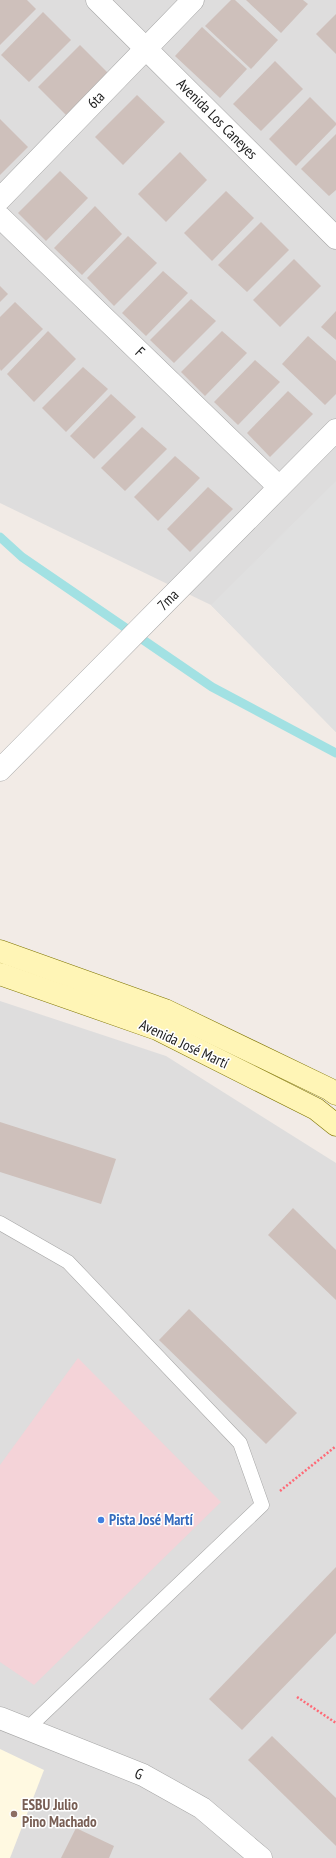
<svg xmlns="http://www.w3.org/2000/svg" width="336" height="1858" viewBox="0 0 336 1858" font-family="'PT Sans Narrow',sans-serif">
	<rect width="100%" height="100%" fill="#f2ebe6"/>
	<g fill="#dedddd">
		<polygon points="0,0 336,0 336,732 211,605 0,503"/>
		<polygon points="0,1001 166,1056 336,1163 336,1858 0,1858"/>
	</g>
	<polygon fill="#f4d3d8" points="78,1358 221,1502 34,1685 0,1662 0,1465"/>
	<polygon fill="#fff9e1" points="0,1749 44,1770 10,1858 0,1858"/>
	<polygon fill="#e0e0e0" points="336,481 336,732 211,605"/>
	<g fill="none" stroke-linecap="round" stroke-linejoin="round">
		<polyline stroke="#a2e1e3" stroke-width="9" points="0,537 22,557 212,687 336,753"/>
	</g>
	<g fill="#cec0bb">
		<polygon points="0,0 27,0 36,9 0,45"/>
		<polygon points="231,0 235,0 278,40 251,69 205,26"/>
		<polygon points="246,0 303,0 308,4 281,33"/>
		<polygon points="43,12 71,40 29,82 1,55"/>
		<polygon points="336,14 336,54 316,34"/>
		<polygon points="202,27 247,69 220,98 175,56"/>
		<polygon points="80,45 108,73 66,115 38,87"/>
		<polygon points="275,61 303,89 261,131 233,104"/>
		<polygon points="137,95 165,122 123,165 95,137"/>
		<polygon points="310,97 336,123 336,125 296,166 269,139"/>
		<polygon points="0,119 28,147 0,175"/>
		<polygon points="336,134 336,190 329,196 301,169"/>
		<polygon points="180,152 207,180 166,222 138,194"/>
		<polygon points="60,171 88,198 46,241 18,213"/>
		<polygon points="226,191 254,218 212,261 184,233"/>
		<polygon points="95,206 122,234 82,275 54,248"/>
		<polygon points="261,222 289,250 247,292 218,265"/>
		<polygon points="128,236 157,263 114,306 87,278"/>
		<polygon points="294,259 321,286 280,327 253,300"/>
		<polygon points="163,271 188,293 146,336 122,313"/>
		<polygon points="0,286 8,294 0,302"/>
		<polygon points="191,299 216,321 174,363 150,340"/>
		<polygon points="15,302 43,329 1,371 0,369 0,317"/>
		<polygon points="336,311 336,340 321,327"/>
		<polygon points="48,331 76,359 34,402 7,374"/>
		<polygon points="222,331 247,353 205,396 181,372"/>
		<polygon points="308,336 336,361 336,394 325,405 282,364"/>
		<polygon points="255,360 280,382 238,425 214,402"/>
		<polygon points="83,367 108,389 66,432 42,408"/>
		<polygon points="288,391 313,414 270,457 247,433"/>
		<polygon points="111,394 136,417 94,459 70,436"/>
		<polygon points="142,427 167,449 125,491 101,468"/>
		<polygon points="175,456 200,478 158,521 134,497"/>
		<polygon points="208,487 233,509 190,552 167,529"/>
		<polygon points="0,1122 116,1159 101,1204 0,1172"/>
		<polygon points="293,1208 336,1250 336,1300 268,1235"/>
		<polygon points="189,1309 297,1413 266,1444 159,1340"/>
		<polygon points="336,1567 336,1633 242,1730 209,1699"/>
		<polygon points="272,1736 336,1798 336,1846 248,1760"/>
		<polygon points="76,1828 114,1846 109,1858 61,1858"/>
	</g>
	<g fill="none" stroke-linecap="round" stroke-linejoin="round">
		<g stroke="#a7a7a7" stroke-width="15">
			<polyline id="service" points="0,1223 68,1262 240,1443 262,1505 27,1729"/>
		</g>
		<g stroke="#a7a7a7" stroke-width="23">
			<g id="minor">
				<polyline points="97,0 336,238"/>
				<polyline points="0,199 193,0"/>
				<polyline points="0,217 279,487"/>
				<polyline points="0,1718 143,1775 202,1808 261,1858"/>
			</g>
		</g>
		<g stroke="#a7a7a7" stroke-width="23">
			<polyline id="tertiary" points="0,770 336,430"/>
		</g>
		<g stroke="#7e7400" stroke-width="23">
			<g id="secondary">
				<polyline points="0,951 165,1010 329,1089 336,1094"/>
				<polyline points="0,974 157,1029 316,1109 336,1125"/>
			</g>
		</g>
		<g stroke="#ff6976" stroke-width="2.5" stroke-dasharray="2 2" stroke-linecap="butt">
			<polyline points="280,1491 336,1446"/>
			<polyline points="297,1697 336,1723"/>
		</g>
		<use href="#service" stroke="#fff" stroke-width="14"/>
		<use href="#minor" stroke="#fff" stroke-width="22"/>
		<use href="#tertiary" stroke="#fff" stroke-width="22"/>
		<use href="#secondary" stroke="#fff5b6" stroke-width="22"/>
	</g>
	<circle fill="#3f7fe0" stroke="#fff" stroke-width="1.5" cx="101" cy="1520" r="4"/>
	<circle fill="#8d6e63" stroke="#fff" stroke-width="1.5" cx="14" cy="1814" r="4"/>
	<g text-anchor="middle" stroke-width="3" stroke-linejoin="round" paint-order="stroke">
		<g font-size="15" fill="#202020" stroke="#fff">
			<text transform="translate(96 100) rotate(-46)" y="5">6ta</text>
			<text transform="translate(217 119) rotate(45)" y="5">Avenida Los Caneyes</text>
			<text transform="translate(140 352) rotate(44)" y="5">F</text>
			<text transform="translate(168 600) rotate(-45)" y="5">7ma</text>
			<text transform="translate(184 1044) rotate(25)" y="5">Avenida José Martí</text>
			<text transform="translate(139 1774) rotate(24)" y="5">G</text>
		</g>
		<g font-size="15" font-weight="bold" fill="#366cbe" stroke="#fff" text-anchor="start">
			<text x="109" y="1525">Pista José Martí</text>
		</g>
		<g font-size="15" font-weight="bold" fill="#785e54" stroke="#fff" text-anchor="start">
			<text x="22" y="1810">ESBU Julio<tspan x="22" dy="17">Pino Machado</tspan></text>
		</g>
	</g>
</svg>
